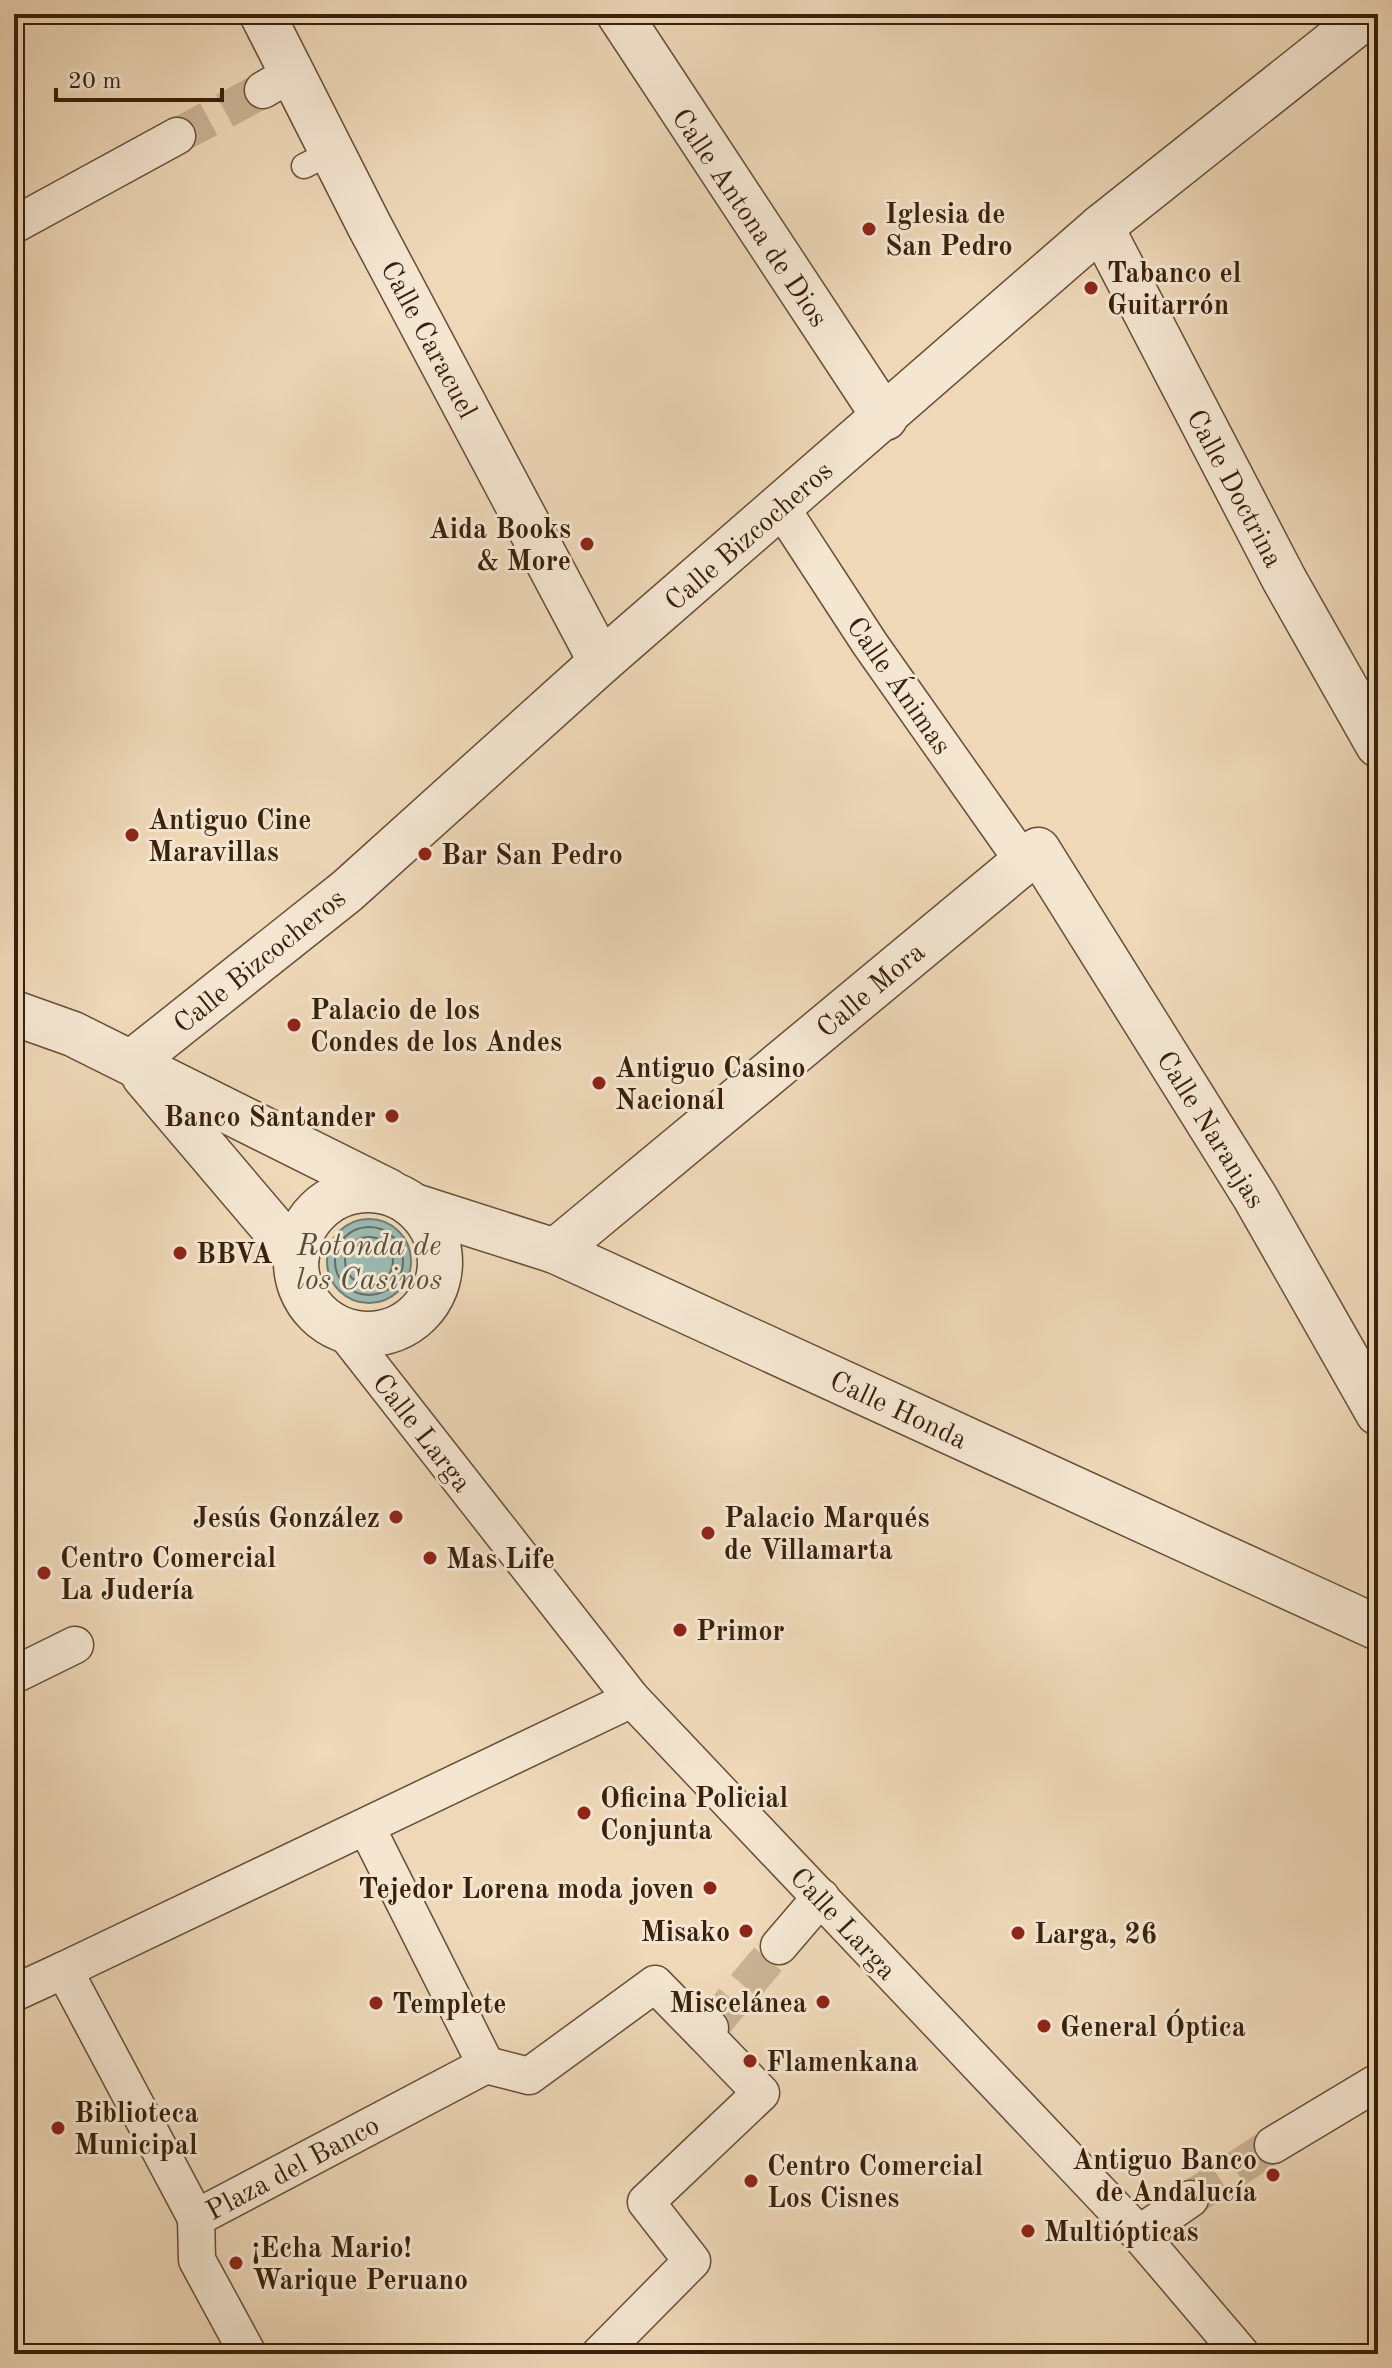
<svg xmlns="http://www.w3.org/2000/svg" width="1392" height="2368" viewBox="0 0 1392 2368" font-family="'Old Standard TT',serif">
	<rect width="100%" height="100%" fill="#eed8b8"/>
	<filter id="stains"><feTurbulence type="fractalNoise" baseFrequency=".0025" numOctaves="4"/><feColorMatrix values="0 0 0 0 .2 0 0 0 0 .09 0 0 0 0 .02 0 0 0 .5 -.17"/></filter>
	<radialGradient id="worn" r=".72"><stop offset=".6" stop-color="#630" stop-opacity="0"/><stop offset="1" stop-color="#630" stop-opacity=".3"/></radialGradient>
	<circle fill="#99b9b1" stroke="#737c6f" stroke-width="2" cx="369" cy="1261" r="42"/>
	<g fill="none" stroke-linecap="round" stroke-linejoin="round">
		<g stroke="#696d5e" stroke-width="2">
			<circle cx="369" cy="1261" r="34"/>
			<circle cx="369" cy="1261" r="24"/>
		</g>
		<g stroke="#cab395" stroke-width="36" stroke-dasharray="36 18" stroke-linecap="butt">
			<polyline points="177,136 263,90"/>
			<polyline points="710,2028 779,1946"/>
			<polyline points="1190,2199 1273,2145"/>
		</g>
		<g stroke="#664f36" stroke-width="27">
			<polyline id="service" points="304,166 332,152"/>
		</g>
		<g stroke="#664f36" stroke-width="39">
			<g id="pedestrian">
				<polyline points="263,90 292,73"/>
				<polyline points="14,225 177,136"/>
				<polyline points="780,506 870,644 1023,861"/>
				<polyline points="342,1329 632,1699 1139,2234 1241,2354"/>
				<polyline points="14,1675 75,1645"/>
				<polyline points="367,1828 486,2065 196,2218 64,1970 632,1699"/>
				<polyline points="779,1946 821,1897"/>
				<polyline points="14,1993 64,1970"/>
				<polyline points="486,2065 529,2076 655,1984 704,2034"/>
				<polyline points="1273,2145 1378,2082"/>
				<polyline points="196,2218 197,2260 248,2354"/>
				<polyline points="1139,2234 1190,2199"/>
				<polyline points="600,2354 692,2261 646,2202 761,2093 704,2034 710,2028"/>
			</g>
		</g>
		<g stroke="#664f36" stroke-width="47">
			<g id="minor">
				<polyline points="262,14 369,225 601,662"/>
				<polyline points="619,14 885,418"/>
				<polyline points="1101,227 1284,579 1378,745"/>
				<polyline points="132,1062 347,891 601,662 1101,227 1369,14"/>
				<polyline points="555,1251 1038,850 1255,1197 1378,1413"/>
			</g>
		</g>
		<g stroke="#664f36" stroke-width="47">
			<g id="tertiary">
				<polyline points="14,1013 73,1034 388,1191"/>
				<polyline points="144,1076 297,1256"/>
				<circle cx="368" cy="1262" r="72"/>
				<polyline points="414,1206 555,1251 1378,1628"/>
			</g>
		</g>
		<use href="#service" stroke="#f4e6d1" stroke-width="24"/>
		<use href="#pedestrian" stroke="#f4e6d1" stroke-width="36"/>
		<use href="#minor" stroke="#f4e6d1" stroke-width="44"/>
		<use href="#tertiary" stroke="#f4e6d1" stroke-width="44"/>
	</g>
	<g fill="#8f2418" stroke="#f4e6d1" stroke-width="3">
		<circle cx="869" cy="229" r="8"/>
		<circle cx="1091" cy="288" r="8"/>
		<circle cx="587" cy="544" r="8"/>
		<circle cx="132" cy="835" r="8"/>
		<circle cx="425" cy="854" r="8"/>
		<circle cx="294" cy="1025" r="8"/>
		<circle cx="599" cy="1083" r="8"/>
		<circle cx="392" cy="1116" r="8"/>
		<circle cx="180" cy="1253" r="8"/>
		<circle cx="396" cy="1517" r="8"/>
		<circle cx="708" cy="1533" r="8"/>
		<circle cx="430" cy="1558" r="8"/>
		<circle cx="44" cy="1573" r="8"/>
		<circle cx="680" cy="1630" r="8"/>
		<circle cx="584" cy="1813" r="8"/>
		<circle cx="710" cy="1888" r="8"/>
		<circle cx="746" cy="1931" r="8"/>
		<circle cx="1018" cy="1933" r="8"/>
		<circle cx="823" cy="2002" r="8"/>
		<circle cx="376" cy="2003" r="8"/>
		<circle cx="1044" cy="2026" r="8"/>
		<circle cx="750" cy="2061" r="8"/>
		<circle cx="58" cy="2128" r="8"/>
		<circle cx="1273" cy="2175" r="8"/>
		<circle cx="751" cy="2181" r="8"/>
		<circle cx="1028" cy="2231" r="8"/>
		<circle cx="236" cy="2263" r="8"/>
	</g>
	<g text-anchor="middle" stroke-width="6" stroke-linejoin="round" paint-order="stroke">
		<g font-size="28" font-weight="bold" fill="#39210b" stroke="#f4e6d1" text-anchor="start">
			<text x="885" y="223">Iglesia de<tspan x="885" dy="32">San Pedro</tspan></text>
			<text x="1107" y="282">Tabanco el<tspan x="1107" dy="32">Guitarrón</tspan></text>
			<text x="571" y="538" text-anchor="end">Aida Books<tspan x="571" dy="32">&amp; More</tspan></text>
			<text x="148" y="829">Antiguo Cine<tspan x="148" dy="32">Maravillas</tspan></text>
			<text x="441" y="864">Bar San Pedro</text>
			<text x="310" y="1019">Palacio de los<tspan x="310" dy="32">Condes de los Andes</tspan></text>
			<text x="615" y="1077">Antiguo Casino<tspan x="615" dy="32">Nacional</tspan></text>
			<text x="376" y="1126" text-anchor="end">Banco Santander</text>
			<text x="196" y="1263">BBVA</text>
			<text x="380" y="1527" text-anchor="end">Jesús González</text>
			<text x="724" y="1527">Palacio Marqués<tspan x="724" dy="32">de Villamarta</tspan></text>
			<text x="60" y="1567">Centro Comercial<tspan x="60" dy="32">La Judería</tspan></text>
			<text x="446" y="1568">Mas Life</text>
			<text x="696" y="1640">Primor</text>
			<text x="600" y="1807">Oficina Policial<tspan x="600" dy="32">Conjunta</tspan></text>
			<text x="694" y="1898" text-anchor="end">Tejedor Lorena moda joven</text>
			<text x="730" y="1941" text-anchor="end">Misako</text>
			<text x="1034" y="1943">Larga, 26</text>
			<text x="807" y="2012" text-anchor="end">Miscelánea</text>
			<text x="392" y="2013">Templete</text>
			<text x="1060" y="2036">General Óptica</text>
			<text x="766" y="2071">Flamenkana</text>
			<text x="74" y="2122">Biblioteca<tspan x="74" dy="32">Municipal</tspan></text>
			<text x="1257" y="2169" text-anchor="end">Antiguo Banco<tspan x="1257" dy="32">de Andalucía</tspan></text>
			<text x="767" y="2175">Centro Comercial<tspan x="767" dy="32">Los Cisnes</tspan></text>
			<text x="1044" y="2241">Multiópticas</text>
			<text x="252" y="2257">¡Echa Mario!<tspan x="252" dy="32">Warique Peruano</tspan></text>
		</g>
		<g font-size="28" fill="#39210b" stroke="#f4e6d1">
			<text transform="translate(751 217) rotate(56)" y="10">Calle Antona de Dios</text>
			<text transform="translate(430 339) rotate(62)" y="10">Calle Caracuel</text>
			<text transform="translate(1236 488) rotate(62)" y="10">Calle Doctrina</text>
			<text transform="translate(748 535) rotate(-41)" y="10">Calle Bizcocheros</text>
			<text transform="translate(900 685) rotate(55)" y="10">Calle Ánimas</text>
			<text transform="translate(259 960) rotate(-39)" y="10">Calle Bizcocheros</text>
			<text transform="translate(870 989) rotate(-40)" y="10">Calle Mora</text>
			<text transform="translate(1212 1129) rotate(58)" y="10">Calle Naranjas</text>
			<text transform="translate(899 1409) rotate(25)" y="10">Calle Honda</text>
			<text transform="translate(423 1432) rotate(52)" y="10">Calle Larga</text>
			<text transform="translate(844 1923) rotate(47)" y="10">Calle Larga</text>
			<text transform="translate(292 2167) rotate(-28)" y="10">Plaza del Banco</text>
		</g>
		<g font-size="30" font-style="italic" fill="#564f3d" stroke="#f4e6d1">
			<text x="369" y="1255">Rotonda de<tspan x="369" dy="34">los Casinos</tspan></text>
		</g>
	</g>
	<rect width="1392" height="2368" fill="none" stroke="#eed8b8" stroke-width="48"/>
	<rect x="16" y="16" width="1360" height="2336" fill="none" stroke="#39210b" stroke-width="4"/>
	<rect x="24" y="24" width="1344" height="2320" fill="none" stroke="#39210b" stroke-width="2"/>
	<path d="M56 88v12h166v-12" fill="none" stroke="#39210b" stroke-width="4"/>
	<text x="68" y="88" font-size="24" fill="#39210b" stroke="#f4e6d1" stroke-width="6" paint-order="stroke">20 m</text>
	<rect width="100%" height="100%" filter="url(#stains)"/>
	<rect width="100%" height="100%" fill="url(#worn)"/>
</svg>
